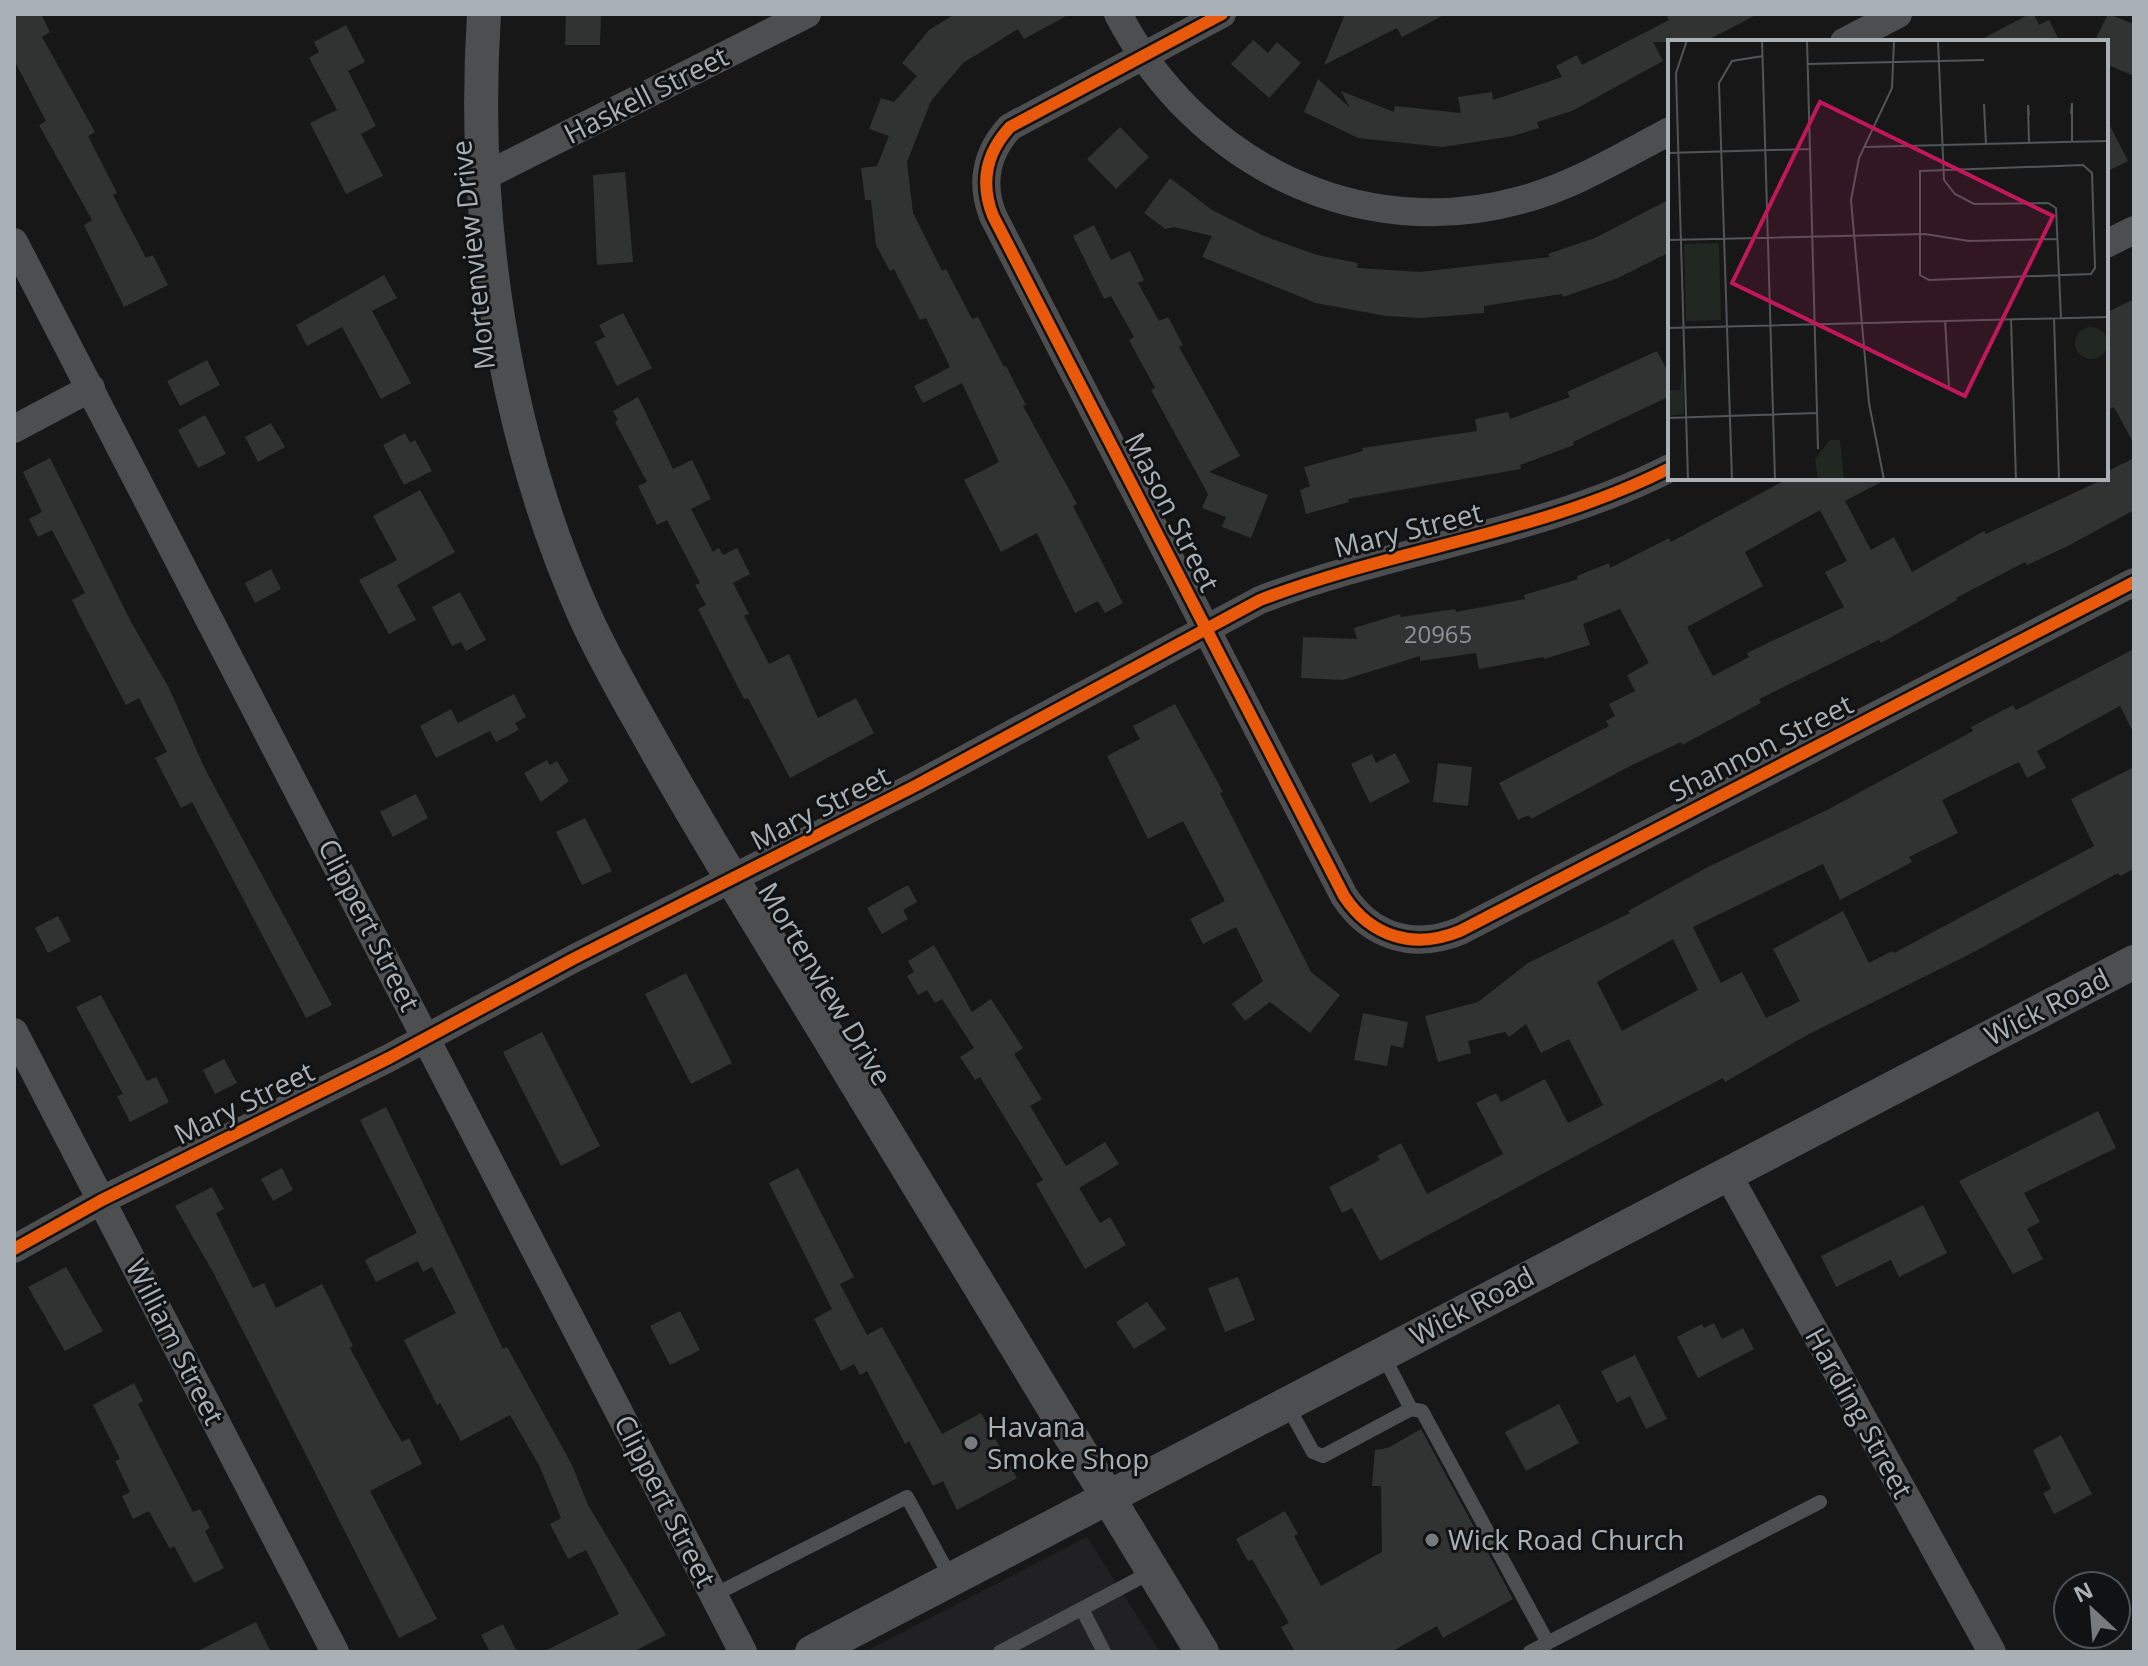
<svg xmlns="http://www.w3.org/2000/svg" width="2148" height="1666" viewBox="0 0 2148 1666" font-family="'Open Sans',sans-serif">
	<rect width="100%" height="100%" fill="#171717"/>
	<polygon fill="#212123" points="1087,1537 1160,1652 864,1652"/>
	<g fill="#313232" fill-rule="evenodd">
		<polygon points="14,14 41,14 50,32 42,37 95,132 88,136 117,193 113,195 146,258 153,255 168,285 124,307 84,225 92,220 39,125 46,121 14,60"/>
		<polygon points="566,14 601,14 600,45 565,45"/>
		<polygon points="955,14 1070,14 1024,39 1018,29 963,63 931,101 907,162 913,213 942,271 946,269 972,319 978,317 1004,367 1006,366 1026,405 1023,406 1077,504 1073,506 1123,603 1105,613 1098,601 1075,613 1037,533 1001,552 964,480 999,462 962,383 923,403 914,386 950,367 926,318 920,320 894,269 890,271 876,245 871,200 865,200 861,168 877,166 889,136 869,129 881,98 894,102 917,76 902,63 929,30"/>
		<polygon points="1345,14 1446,14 1402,37 1397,28 1324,65"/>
		<polygon points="1666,14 1758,14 1704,42 1653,42 1663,61 1572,111 1537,122 1539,128 1513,136 1443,147 1358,138 1304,112 1318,79 1350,108 1341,91 1394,112 1395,106 1461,113 1458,97 1492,92 1493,100 1562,77 1556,66 1577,55 1582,65 1669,20"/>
		<polygon points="2030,14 2034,14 2039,25 2049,20 2060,42 1976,42"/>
		<polygon points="2108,14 2134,24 2134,76 2106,64 2106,42 2094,42"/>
		<polygon points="346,25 365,62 348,71 376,126 361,134 383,176 346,194 310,123 337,110 309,58 319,52 314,42"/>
		<polygon points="1253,40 1268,53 1277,42 1301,63 1269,98 1231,64"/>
		<polygon points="2106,118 2128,161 2106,172"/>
		<polygon points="1120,127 1149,157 1116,189 1087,159"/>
		<polygon points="625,172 633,262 597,265 593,175"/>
		<polygon points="1170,178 1212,210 1264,236 1317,255 1358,263 1357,268 1420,272 1550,257 1548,254 1595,238 1670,199 1670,252 1618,278 1563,297 1562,294 1484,306 1484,313 1421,318 1386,316 1316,303 1202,257 1212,236 1174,227 1165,229 1144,213"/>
		<polygon points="1094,225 1111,260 1130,251 1144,280 1138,283 1159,321 1168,317 1183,345 1179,347 1240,456 1209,472 1268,495 1251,538 1222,527 1226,517 1202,508 1208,494 1151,390 1155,388 1129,340 1134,337 1111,296 1104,299 1073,236"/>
		<polygon points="384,275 397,298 372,311 411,383 381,399 342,327 307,346 296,325"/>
		<polygon points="2134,299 2134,444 2114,407 2106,411 2106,313"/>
		<polygon points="623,313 652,368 617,386 595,342 605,337 599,325"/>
		<polygon points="1657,351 1670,376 1670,396 1573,442 1574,445 1520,465 1521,469 1348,499 1349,502 1306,514 1300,490 1310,486 1304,467 1363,451 1362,448 1477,431 1475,419 1508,412 1510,419 1570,397 1567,392"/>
		<polygon points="207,360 220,385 180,406 167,381"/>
		<polygon points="638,397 673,469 692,460 711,499 691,509 713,552 719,548 723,555 737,548 750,574 733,583 749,614 744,616 769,664 789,654 818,718 856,698 874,733 790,778 748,698 744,699 698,609 706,605 695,585 700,583 667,520 657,525 638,486 647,482 615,422 618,420 613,411"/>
		<polygon points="205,415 226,454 198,468 178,430"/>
		<polygon points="271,423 285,447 258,462 245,437"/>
		<polygon points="405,433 410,443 415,440 432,471 404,485 383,445"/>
		<polygon points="50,458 131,622 169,688 205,769 332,1005 306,1018 192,802 181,808 155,758 167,752 141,702 139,698 126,705 86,628 72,600 85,593 52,530 38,537 29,519 42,512 23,472"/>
		<path d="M2134,458V510L2068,546L2027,565L2025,562L1956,598L1957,600L1881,643L1879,640L1759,699L1761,703L1682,745L1681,742L1630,766L1531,819L1529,815L1518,820L1499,783L1609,726L1606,721L1615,716L1609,704L1635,691L1627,675L1649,663L1620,609L1583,624L1590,645L1544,659L1543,657L1479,669L1476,653L1420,661V656L1343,680L1301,678L1303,637L1357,639L1354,628L1400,614L1401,617L1455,609L1456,612L1525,599L1524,595L1578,579L1577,576L1609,563L1610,568L1669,538L1671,542L1789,478H1889L1845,501L1871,550L1894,537L1912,572L1984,531L1986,534L2106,478V472ZM1820,510L1847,561L1825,572L1844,607L1747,653L1749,657L1713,676L1687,627L1763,586L1745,552Z"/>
		<polygon points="420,490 455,552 397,585 416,620 389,634 359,580 397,560 373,516"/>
		<polygon points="271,569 281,589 255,603 245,583"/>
		<polygon points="460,592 486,640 466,651 461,642 452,646 432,607"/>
		<path d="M2134,649V734L2120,706L2037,751L2046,768L2027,778L2019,762L1942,800L1958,833L1909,857L1912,862L1840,900L1823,864L1693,927L1721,983L1742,972L1766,1018L1800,1001L1773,949L1843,911L1869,963L1892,951L1894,953L2094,846L2071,799L2134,767V869L2120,876L2118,873L1972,953L1809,1034L1725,1082L1723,1078L1673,1104L1380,1261L1352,1208L1342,1213L1329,1187L1380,1160L1377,1156L1401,1143L1427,1194L1503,1154L1476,1103L1496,1093L1501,1102L1545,1079L1568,1123L1603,1105L1569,1039L1541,1053L1526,1024L1509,1037L1505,1032L1468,1041L1471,1053L1438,1062L1425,1016L1478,1002L1528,963L1630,913L1628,911L1706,868L1827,810L1973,731L1971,727L2013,705L2016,710ZM1673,939L1698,990L1622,1031L1597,982Z"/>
		<polygon points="514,694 526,717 515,723 519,730 496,742 490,731 436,758 420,726 451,709 458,723"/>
		<polygon points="1175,704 1223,792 1220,793 1311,972 1340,995 1310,1033 1270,1002 1245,1021 1232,1004 1263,981 1236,927 1203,944 1190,919 1225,901 1183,821 1148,839 1107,756 1140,739 1133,726"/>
		<polygon points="1395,753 1410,782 1370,803 1351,764 1372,754 1376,763"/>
		<polygon points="547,760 550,765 557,761 569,781 541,802 524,773"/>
		<polygon points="1438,763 1472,767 1468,806 1433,802"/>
		<polygon points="416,794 428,818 393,837 380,812"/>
		<polygon points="585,818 612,871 582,885 556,832"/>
		<polygon points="908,885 917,902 903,910 908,919 882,934 867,908"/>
		<polygon points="58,916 71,941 48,953 35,928"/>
		<polygon points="934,945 972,1012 991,999 1023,1048 1014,1054 1042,1099 1030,1106 1066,1166 1105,1142 1119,1164 1079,1188 1100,1223 1110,1217 1126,1245 1085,1269 1036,1184 1043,1180 980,1077 975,1080 960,1057 974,1048 942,999 935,1003 927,990 918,995 907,976 914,972 908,961"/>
		<polygon points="686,973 732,1063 691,1084 645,994"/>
		<polygon points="101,995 147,1081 156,1077 169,1102 130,1122 117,1096 123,1094 76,1007"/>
		<polygon points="1363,1013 1408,1022 1403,1048 1391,1045 1387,1066 1354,1060"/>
		<polygon points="542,1032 600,1146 561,1166 503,1052"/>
		<polygon points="224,1059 237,1083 215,1094 203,1070"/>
		<polygon points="386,1107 503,1349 507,1347 572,1465 588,1505 666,1635 633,1652 543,1652 619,1614 586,1550 568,1559 550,1524 561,1518 539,1465 510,1415 461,1441 440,1403 437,1405 404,1340 456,1313 432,1267 423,1272 418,1261 376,1282 365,1260 417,1233 360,1120"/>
		<polygon points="2098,1111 2116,1148 2024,1193 2040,1222 2027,1229 2043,1259 2013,1274 1959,1181"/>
		<polygon points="282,1168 293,1190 273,1201 261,1179"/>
		<polygon points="798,1168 854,1277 840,1284 867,1335 882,1327 942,1434 981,1413 1017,1478 957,1510 943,1481 933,1486 909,1441 905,1444 867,1371 860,1375 854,1364 841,1371 814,1319 832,1309 769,1183"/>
		<polygon points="212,1187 224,1209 216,1213 253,1288 264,1283 276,1308 322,1284 353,1346 350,1348 380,1404 402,1442 409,1438 422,1464 370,1491 437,1619 399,1638 213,1272 175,1206"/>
		<polygon points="1923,1205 1947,1253 1899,1277 1891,1260 1836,1287 1821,1256"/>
		<polygon points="66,1267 103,1331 65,1351 28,1287"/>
		<polygon points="1238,1277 1255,1320 1225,1332 1208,1288"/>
		<polygon points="1147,1302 1166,1329 1134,1349 1116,1322"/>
		<polygon points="680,1311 700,1350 670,1365 650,1326"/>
		<polygon points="1714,1323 1722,1339 1743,1328 1754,1349 1698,1378 1677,1337 1702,1324 1704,1328"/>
		<polygon points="1635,1355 1667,1419 1646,1429 1630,1396 1617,1403 1601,1371"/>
		<polygon points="134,1383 143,1401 138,1404 142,1412 193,1512 200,1509 210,1528 205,1531 224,1568 194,1583 174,1546 170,1549 149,1511 133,1519 122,1496 130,1492 115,1461 120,1459 93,1405"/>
		<polygon points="1559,1404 1579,1443 1526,1471 1505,1432"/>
		<polygon points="1421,1429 1513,1599 1443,1638 1437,1626 1391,1652 1295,1652 1281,1627 1289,1623 1252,1559 1248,1561 1236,1539 1285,1511 1298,1534 1294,1536 1321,1586 1382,1552 1381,1486 1372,1486 1375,1450 1388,1448"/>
		<polygon points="2061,1435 2092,1494 2054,1514 2043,1493 2051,1489 2033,1450"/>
		<polygon points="256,1622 271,1652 196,1652"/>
		<polygon points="503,1624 517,1652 490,1652 481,1635"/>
	</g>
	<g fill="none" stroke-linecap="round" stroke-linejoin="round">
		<g stroke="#4c4e50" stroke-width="14">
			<polyline points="1286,1403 1313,1452 1323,1456 1411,1409 1383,1355"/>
			<polyline points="1411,1409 1422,1411 1548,1643"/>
			<polyline points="714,1595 907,1497 951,1578"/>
			<polyline points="1082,1609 1104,1652"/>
			<polyline points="1000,1652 1153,1571"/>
			<polyline points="1530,1652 1820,1502"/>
		</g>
		<g stroke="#4c4e50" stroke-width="28">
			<path d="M1118,14C1195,162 1357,245 1521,200C1574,186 1622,156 1670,131"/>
			<path d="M1222,14L1010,127C986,153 980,183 993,216L1344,896C1371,937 1414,950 1460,931L2134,582"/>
			<polyline points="1844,42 1898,14"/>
			<polyline points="485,176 807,14"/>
			<polyline points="14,242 743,1652"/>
			<polyline points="2106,244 2134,230"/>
			<polyline points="14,429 91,388"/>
			<polyline points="14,1032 335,1652"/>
			<polyline points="1727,1173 1992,1652"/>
			<path d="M14,1249L102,1200L389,1058L573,959L917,785L1260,600C1395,548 1540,534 1670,468"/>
		</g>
		<g stroke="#4c4e50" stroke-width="34">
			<path d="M484,14C471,215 502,429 584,614C605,661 632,706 657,751C720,863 789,971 855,1081C971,1271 1086,1462 1202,1652"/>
			<polyline points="812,1652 2134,962"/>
		</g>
		<g stroke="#111213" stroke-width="17">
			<g id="cycleway">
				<path d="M1222,14L1010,127C986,153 980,183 993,216L1344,896C1371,937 1414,950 1460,931L2134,582"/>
				<path d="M14,1249L102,1200L389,1058L573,959L917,785L1260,600C1395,548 1540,534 1670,468"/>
			</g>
		</g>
		<use href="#cycleway" stroke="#e8590c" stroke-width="12"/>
	</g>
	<g fill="#767b7f" stroke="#111213" stroke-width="3">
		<circle cx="971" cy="1443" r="8"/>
		<circle cx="1432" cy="1540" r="8"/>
	</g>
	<g text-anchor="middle" stroke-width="6" stroke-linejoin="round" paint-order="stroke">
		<g font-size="24" fill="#8b9196">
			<text x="1438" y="643">20965</text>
		</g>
		<g font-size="28" fill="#a9b1b7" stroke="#111213">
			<text transform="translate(646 95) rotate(-27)" y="10">Haskell Street</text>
			<text transform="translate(473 255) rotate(-96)" y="10">Mortenview Drive</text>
			<text transform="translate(1172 512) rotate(63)" y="10">Mason Street</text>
			<text transform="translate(1408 530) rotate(-14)" y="10">Mary Street</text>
			<text transform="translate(1761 748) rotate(-27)" y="10">Shannon Street</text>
			<text transform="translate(820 808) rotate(-27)" y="10">Mary Street</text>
			<text transform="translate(369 925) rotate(63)" y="10">Clippert Street</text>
			<text transform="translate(825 984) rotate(59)" y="10">Mortenview Drive</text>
			<text transform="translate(2047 1007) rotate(-27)" y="10">Wick Road</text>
			<text transform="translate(244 1103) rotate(-26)" y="10">Mary Street</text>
			<text transform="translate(1472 1306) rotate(-28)" y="10">Wick Road</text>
			<text transform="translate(175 1342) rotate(63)" y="10">William Street</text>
			<text transform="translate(1859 1413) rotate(61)" y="10">Harding Street</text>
			<text transform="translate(665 1501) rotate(63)" y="10">Clippert Street</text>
		</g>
		<g font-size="28" fill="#a9b1b7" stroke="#111213" text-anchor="start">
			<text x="987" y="1437">Havana<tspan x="987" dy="32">Smoke Shop</tspan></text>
			<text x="1448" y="1550">Wick Road Church</text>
		</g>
	</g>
	<g transform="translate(1668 40)">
		<rect width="440" height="440" fill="#171717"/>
		<path d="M51,203L53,280L18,281L16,204ZM407 303a16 16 0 1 1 32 0a16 16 0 1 1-32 0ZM15,326L16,374L0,376V350H12ZM162,400H172L176,440H150L147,419Z" fill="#212821"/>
		<path fill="none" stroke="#515557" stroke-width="2" d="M19,0L8,33L20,440M94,0L107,440M139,0L150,409M270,0L276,140L287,154L306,164L380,163L388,168L393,278M139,24L316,20M316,64L318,104M403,74L404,63V102M361,75L360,65L361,103M196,107L440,101M0,113L142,109M415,125L424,133L427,228L423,234L261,240L252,235V131ZM0,200L257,194L301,201L390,199M386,278L391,440M343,279L348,440M277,280L281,347M0,288L440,277M0,378L149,373M64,440L51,43L64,21L95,16M216,440L201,363L183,160L191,118L224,48L226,0"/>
		<path fill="#c2185b" fill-opacity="0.15" stroke="#c2185b" stroke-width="4" d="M152,62L385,176L297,356L64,243Z"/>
		<rect width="440" height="440" fill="none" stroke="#a9b1b7" stroke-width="4"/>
	</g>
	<rect width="2148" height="1666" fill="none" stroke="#a9b1b7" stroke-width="32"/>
	<g transform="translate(2092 1610) rotate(334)"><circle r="38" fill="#111213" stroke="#4e5255" stroke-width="2"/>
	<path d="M0-6L14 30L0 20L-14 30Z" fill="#767b7f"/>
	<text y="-12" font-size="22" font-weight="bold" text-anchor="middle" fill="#a9b1b7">N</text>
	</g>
</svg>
